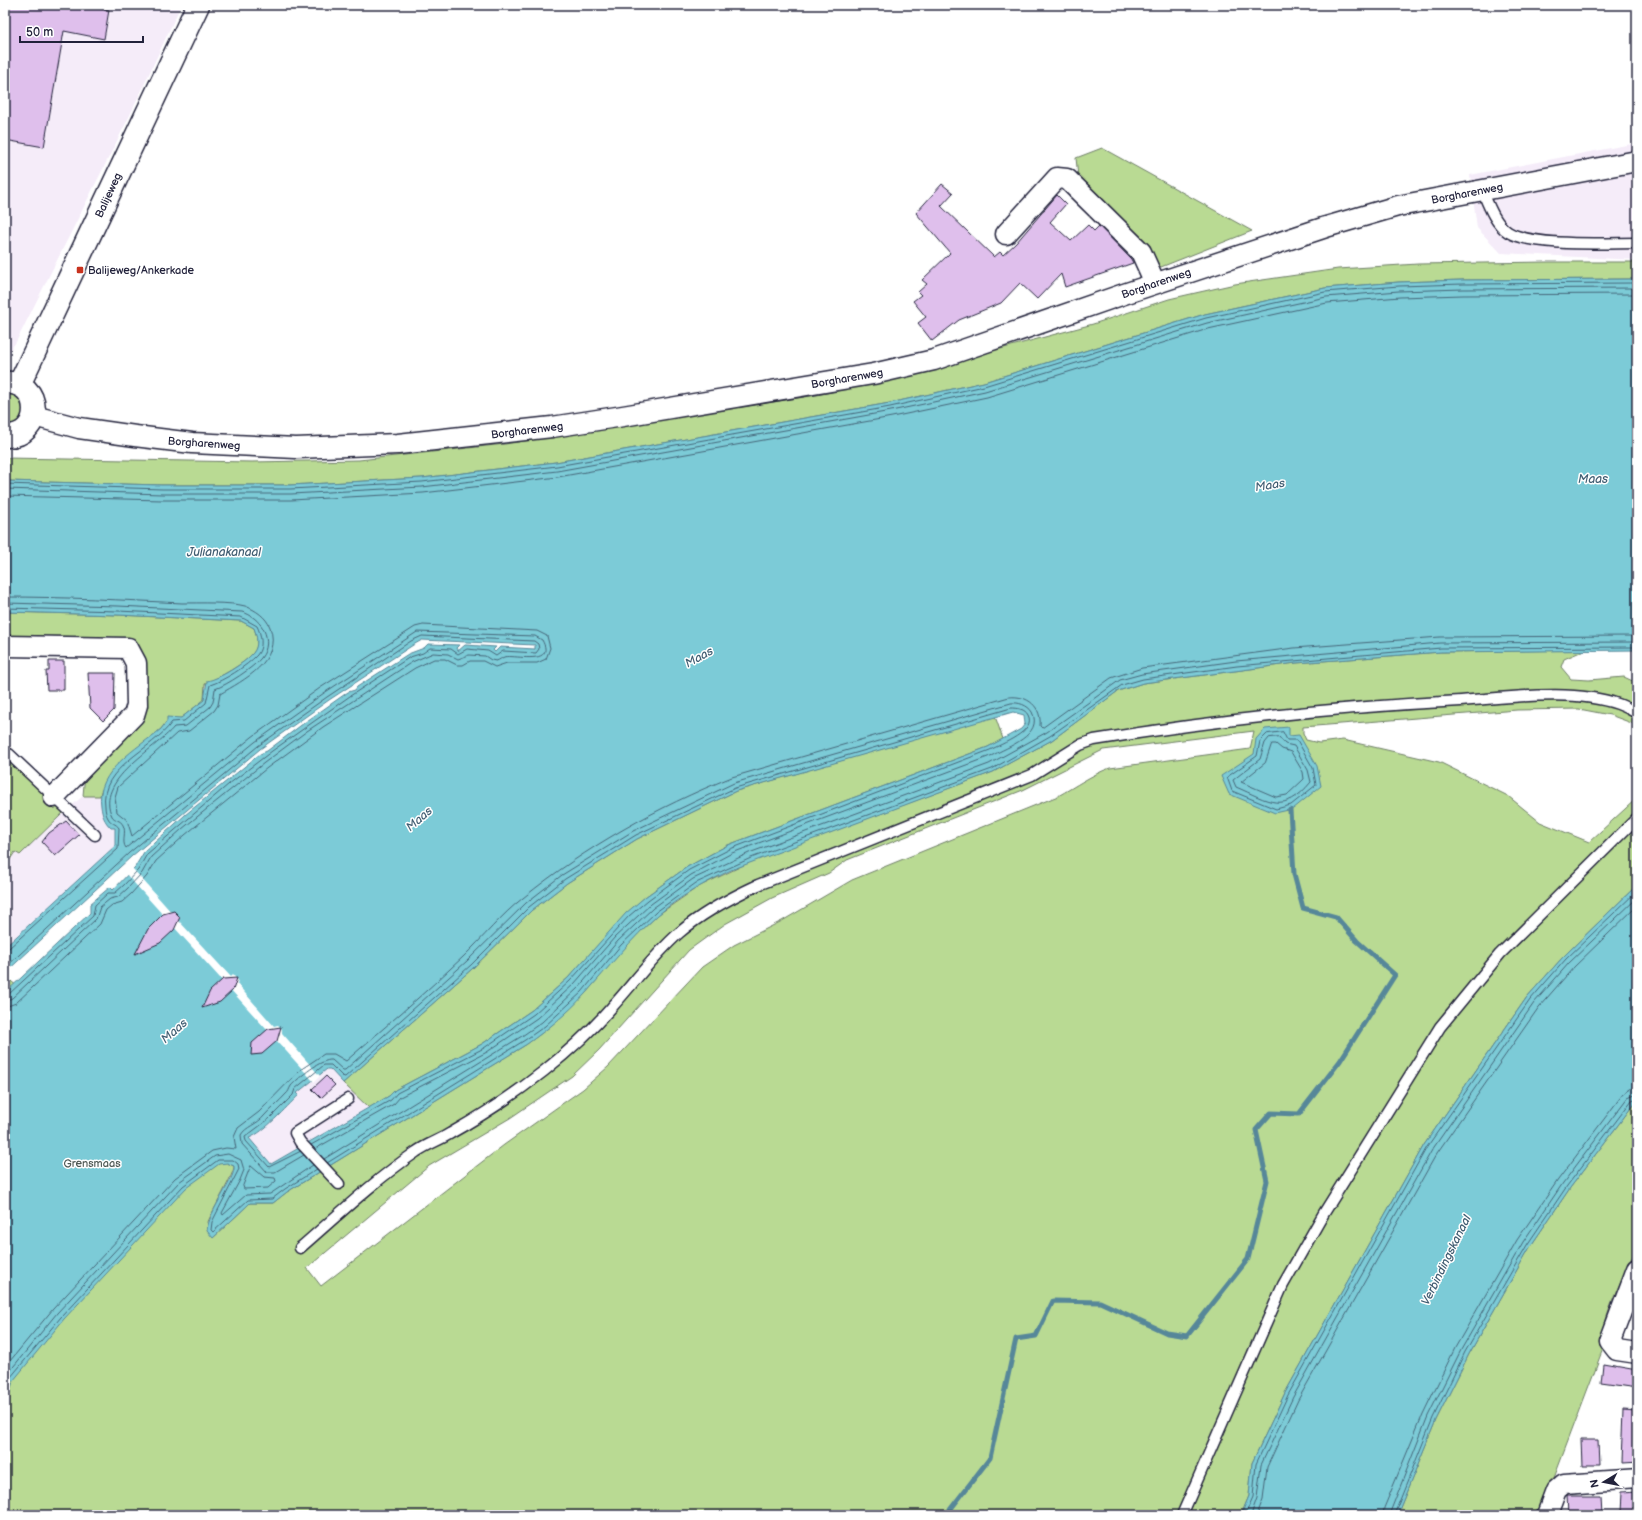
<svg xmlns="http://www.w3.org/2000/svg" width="1642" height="1520" viewBox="0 0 1642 1520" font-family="'Balsamiq Sans',sans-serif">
	<rect width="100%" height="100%" fill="#fff"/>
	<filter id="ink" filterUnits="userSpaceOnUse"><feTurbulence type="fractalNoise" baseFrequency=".025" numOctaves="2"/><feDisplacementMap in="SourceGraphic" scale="8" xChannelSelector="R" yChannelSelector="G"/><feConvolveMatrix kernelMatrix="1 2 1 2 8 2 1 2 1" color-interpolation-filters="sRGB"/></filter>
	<g filter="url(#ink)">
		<g fill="#f5ecf9">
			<polygon points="5,5 181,5 131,113 16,342 5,357"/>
			<polygon points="1637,143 1637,260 1501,253 1477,228 1470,175"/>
			<polygon points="83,796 100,796 104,821 115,828 115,846 5,947 5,867 15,851 20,854 63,813"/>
			<polygon points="327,1069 330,1069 369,1108 270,1164 249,1138 298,1095 297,1093 305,1086"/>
		</g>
		<g fill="#b9da93" stroke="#6e7e67" fill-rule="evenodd">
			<polygon points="1102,148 1252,231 1161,267 1079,186 1076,158"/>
			<polygon points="1548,262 1637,262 1637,279 1463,280 1399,282 1325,288 1205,314 984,382 890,403 556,462 422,478 290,485 162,485 5,481 5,458 252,462 359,460 505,444 817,395 918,374 941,365 1093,324 1169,299 1235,284 1338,269 1418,264"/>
			<polygon points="5,392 16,393 26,407 19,423 5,427"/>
			<path d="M5,612L118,615L241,621L254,628C257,636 259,645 254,652C246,663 218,678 205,684L204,700L181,718L167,721L161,729L122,761L101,791L100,796H83L84,784L90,767L145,707L135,644L5,640Z"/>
			<path d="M1585,650L1564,659L1561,667L1571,679L1589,680L1624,677L1637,683V725L1610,715L1579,709L1517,710L1303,727V733L1306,740L1319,743L1343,740L1439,762L1508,796L1540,822L1589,842L1637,798V885L1563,957L1527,997L1424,1145L1285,1393L1252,1463L1249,1496L1241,1515H5V976L227,1163L234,1166C235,1173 212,1211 208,1222L213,1238L250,1203H273L287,1192L527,1044L547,1029L585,994L624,947L659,914L698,887L752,861L993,772L1052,740L1118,691L1143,683L1296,663L1441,652ZM1254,731L1250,749L1110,768C1091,775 1076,786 1058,796L852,880L782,921L734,945L702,967L608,1067L583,1089L504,1145L321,1286L307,1268L429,1166L510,1118L572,1076L599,1050L689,950L725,924L772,898L829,873L847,860L1023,790L1103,750Z"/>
			<polygon points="5,651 9,651 7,746 5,743"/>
			<polygon points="995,716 1003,739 988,747 728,845 687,867 645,897 626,914 568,978 532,1010 482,1044 395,1090 389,1096 369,1108 343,1083 473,968 532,910 567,883 637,839 736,791"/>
			<polygon points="10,762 63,813 20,855 15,852 5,867 5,763"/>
			<path d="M1637,1100V1251L1632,1257C1624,1274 1596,1331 1604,1346L1540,1515H1397L1436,1420L1469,1354L1530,1247L1570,1188Z"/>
		</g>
		<g fill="#7bcbd7" stroke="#578799" fill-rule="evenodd">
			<path d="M1637,279V650L1441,652L1296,663L1143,683L1118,691L1052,740L993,772L731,870C705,883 680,896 658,915C631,939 609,967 585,994C568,1013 548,1029 527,1044L287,1192L273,1203H250L213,1238L207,1231C209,1209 236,1179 234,1166L227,1163L219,1164L186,1188L64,1319L13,1381L5,1409V993L90,913V904L110,887L113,890L135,867L144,852L185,815L260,754L267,751L304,723L348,692L355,690L357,687L408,654L424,648L428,644L459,645L456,648L458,651L465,645L496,647L493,650L495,652L500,647L535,649V645L422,640L413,645L329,700L260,749L132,856L5,973V947L115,846V828H111C104,821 102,815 101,806C95,771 138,748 161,729L167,721V717L181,718L204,700L207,681C219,679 245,663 253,653C259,646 257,636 254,628L241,621L118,615L5,612V481L162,485H290L422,478L556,462L890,403L984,382L1205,314L1325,288L1399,282L1463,280ZM1013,712L1024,715L1025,724L1021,729L988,747L728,845L687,867L645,897L626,913L568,978L532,1010L482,1044L395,1090L389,1096L271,1164L249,1138C265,1132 285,1108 299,1095L297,1093L327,1069H330L343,1083L473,968L532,910L567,883L637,839L736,791Z"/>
			<polygon points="1289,727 1289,736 1299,735 1317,766 1321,786 1293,809 1275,813 1229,794 1221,776 1254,754 1256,739 1265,729"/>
			<polygon points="1637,885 1637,1100 1570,1188 1530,1247 1469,1354 1436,1420 1397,1515 1241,1515 1249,1496 1252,1463 1285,1393 1424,1145 1527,997 1563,957"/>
		</g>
		<polygon fill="#fff" points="132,867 133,869 172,913 174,911 180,918 178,920 231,977 233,975 238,980 237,984 274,1026 278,1025 282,1029 282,1033 320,1076 314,1082 126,874"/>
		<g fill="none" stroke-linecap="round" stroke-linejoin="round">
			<g stroke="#466679" stroke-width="1">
				<polyline points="5,484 162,489 290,489 422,482 557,466 890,407 984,386 1206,318 1325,292 1399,286 1463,284 1637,283"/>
				<polyline points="5,489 162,494 291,494 422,487 557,471 891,411 985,391 1207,323 1326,297 1399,291 1463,289 1637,288"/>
				<polyline points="5,496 162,500 291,500 423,493 558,477 892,417 987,397 1208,329 1327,303 1400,297 1463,295 1637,294"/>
				<path d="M5,597C64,597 123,600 182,603C198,603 231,602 245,606C256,610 266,617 270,627C282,661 244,680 220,694L218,705L214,711L189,731L177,733L118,787L115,797L117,812L127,820L132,836L252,737L320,688L415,627L423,625L537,631L547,636L550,648L546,659L537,663H507L495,667L483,661H470L463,665H457L445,659H434L415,668L323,727L267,768L185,835L156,861L147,876L131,894L122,902L112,905L106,910L100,924L16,1003L5,1007"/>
				<path d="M5,603L118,606L242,612C261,617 275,640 261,658C253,668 227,685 215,689L213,702L210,707L186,726L174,727C155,750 94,780 112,816C114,820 121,820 123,825C127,832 121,842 126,848L255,742L324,693L417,632L535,636L542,640C557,667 513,654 504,657C501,658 500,660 496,661L491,660L485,656L469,655L458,659L448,654L433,653L412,662L307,731L264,763L182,829L151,857L142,873L127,889L118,897L110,899L100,907L96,919L12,998L5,1001"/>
				<path d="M5,608L118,611L241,617L257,626C261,634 264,647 257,655C247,666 223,681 210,685L206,703L184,721L172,722C153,750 99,767 105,806C105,810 106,815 108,818C111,824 116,823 119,828L118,849L9,948L5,950"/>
				<polygon points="1283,732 1287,740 1297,740 1313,768 1316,785 1291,805 1276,809 1232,791 1227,777 1257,756 1260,741 1267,734"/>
				<path d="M1279,737L1285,744L1294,746L1308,770L1311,782C1284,815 1269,801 1236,787L1233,780L1260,759L1265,743L1269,738Z"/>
				<polygon points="1272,744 1276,744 1282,749 1291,752 1303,772 1304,779 1287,795 1276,797 1241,782 1265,763"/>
				<polyline points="5,968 129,853 258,746 327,697 411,641 422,636 534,641 538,644 539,649 536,653 503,651 496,656 488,651 467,649 458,654 451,649 430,648 423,653 410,657 350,696 272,751 229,784 147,854 138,870 124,885 115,893 108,893 95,905 93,916 9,994 5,996"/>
				<path d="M301,1151L269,1167L246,1141L245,1137L269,1119L293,1095L295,1089L324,1065H331L342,1076L345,1077L471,965L529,907L565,879L636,835L735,788L1011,708C1018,708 1025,709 1028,715C1037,731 1001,744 990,750L730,849L689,870L648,900L629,916L570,981L534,1014L484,1048L397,1093L391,1100L311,1145"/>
				<path d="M304,1155L275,1172H267L242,1144L241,1135C245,1127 258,1124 264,1116C271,1108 279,1102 286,1094C289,1092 289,1089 291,1086C299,1077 321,1059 332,1060L343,1070H345L467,961L526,903L562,875L633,831L734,783L1011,703C1018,702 1028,705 1032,712C1044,735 1007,747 993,755L732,853L691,875L651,904L615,937L574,984L537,1018L487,1052L400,1097L394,1104L315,1149"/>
				<polyline points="324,1159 522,1036 542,1022 578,988 618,941 653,908 693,879 749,853 989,764 1047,732 1120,680 1142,674 1236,661 1440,643 1637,642"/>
				<polyline points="327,1163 525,1040 545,1026 582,992 621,945 656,912 696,883 751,858 992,769 1050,736 1122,685 1143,679 1237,666 1441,648 1637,647"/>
				<polygon points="251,1166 264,1177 275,1178 276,1181 268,1188 244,1189 243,1186"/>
				<path d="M5,1367L53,1309L175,1178L212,1151L226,1148L236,1149L234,1137L238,1128L259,1112L300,1070L324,1054H334L346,1061C385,1027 425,993 463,957C483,938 501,915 523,898C586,847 657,807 732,777L1009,697C1028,695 1042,707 1040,726L1042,728L1111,678L1142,668L1294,648L1440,637L1637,636"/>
				<polyline points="5,1377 57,1313 179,1182 215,1156 228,1154 241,1160 244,1170 240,1180 222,1213 223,1215 246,1195 270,1194 313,1165"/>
				<polyline points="5,1395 10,1378 61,1317 183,1186 218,1160 233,1160 238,1164 239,1169 212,1222 211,1230 213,1232 248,1200 272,1199 285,1189 317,1169"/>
				<polyline points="1245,1515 1253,1497 1256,1464 1288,1395 1427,1147 1530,1000 1566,959 1637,891"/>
				<polyline points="1251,1515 1257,1498 1261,1465 1293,1397 1432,1150 1534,1003 1569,963 1637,898"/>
				<polyline points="1257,1515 1263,1499 1267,1467 1298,1400 1437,1153 1539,1007 1574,967 1637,906"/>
				<polyline points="1383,1515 1384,1508 1423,1414 1455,1348 1517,1240 1558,1180 1623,1094 1629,1089 1637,1087"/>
				<polyline points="1389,1515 1428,1416 1461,1350 1523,1242 1563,1183 1628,1097 1637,1093"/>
				<polyline points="1394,1515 1433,1418 1465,1352 1527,1245 1567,1186 1632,1100 1637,1098"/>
			</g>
			<polyline stroke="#578799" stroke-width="5" points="946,1515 990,1458 1016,1339 1036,1336 1053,1301 1100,1302 1167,1333 1187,1336 1248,1259 1267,1181 1256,1130 1271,1113 1299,1114 1340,1061 1395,975 1357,941 1336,917 1303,908 1294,874 1290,810"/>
		</g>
		<g fill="#dfbfec" stroke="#22223b">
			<polygon points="5,5 85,5 109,10 104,39 64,31 44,147 5,140"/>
			<polygon points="942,184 953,193 941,206 994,257 1000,252 1003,255 1016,243 1057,195 1066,204 1050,222 1071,241 1088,225 1094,231 1099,226 1131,259 1133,263 1065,287 1061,274 1037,299 1020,283 1001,303 959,320 932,341 918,323 926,317 913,301 921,295 918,292 927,284 922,280 950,253 916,213"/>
			<polygon points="49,661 64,661 64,690 47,690 46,671 49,671"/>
			<polygon points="88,673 115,673 114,710 103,721 90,708"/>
			<polygon points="66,821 79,835 55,856 42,842 49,833"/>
			<polygon points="174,911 180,917 174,930 160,943 135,954 148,929 163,914"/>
			<polygon points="237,978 233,990 220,1002 202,1008 210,991 223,979"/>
			<polygon points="281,1027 277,1041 262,1054 251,1055 252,1043 268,1029"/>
			<polygon points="326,1076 335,1085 321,1098 312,1089"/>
			<polygon points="1603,1364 1637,1370 1637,1388 1601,1383"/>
			<polygon points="1622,1409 1637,1410 1637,1462 1620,1463"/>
			<polygon points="1581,1440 1598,1440 1599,1465 1582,1465"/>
			<polygon points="1637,1494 1637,1512 1618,1513 1619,1495"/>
			<polygon points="1567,1496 1600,1496 1601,1514 1568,1515"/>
		</g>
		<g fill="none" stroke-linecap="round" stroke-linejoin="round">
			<g stroke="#22223b" stroke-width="13">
				<g id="service">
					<path d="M1482,190C1488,204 1495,224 1508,232C1533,247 1606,243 1637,243"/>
					<polyline points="5,753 9,754 95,835"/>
					<polyline points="339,1184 300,1142 295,1133 348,1099"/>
					<path d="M300,1248C338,1215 375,1180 416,1152C427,1144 440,1140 451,1133C483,1115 515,1094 544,1071C568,1052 591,1031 612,1007C634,983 653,956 679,933C702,913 730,898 758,885L1032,775L1080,745L1094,740C1216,720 1338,707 1461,701C1508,698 1573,688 1618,704C1624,706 1631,710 1637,713"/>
					<polyline points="1182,1515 1283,1285 1324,1213 1440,1027 1500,954 1637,818"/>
				</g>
			</g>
			<g stroke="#22223b" stroke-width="23">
				<g id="minor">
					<polyline points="1006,234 1057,178 1067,179 1141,252 1155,283"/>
					<polyline points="34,416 79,428 135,436 192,443 296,448 398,444 552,427 617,417 873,374 934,360 1124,294 1326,227 1398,206 1637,161"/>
					<polyline points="5,646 128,648 136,663 137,705 134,715 54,797"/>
					<polyline points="1637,1269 1610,1341 1617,1350 1637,1353"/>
					<polyline points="1547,1515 1556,1491 1564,1484 1637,1479"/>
				</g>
			</g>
			<g stroke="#22223b" stroke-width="25">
				<g id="tertiary">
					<path d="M5,383C42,379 45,438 5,436"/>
					<polyline points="19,385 198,5"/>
				</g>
			</g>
			<use href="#service" stroke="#fff" stroke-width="10"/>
			<use href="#minor" stroke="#fff" stroke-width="20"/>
			<use href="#tertiary" stroke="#fff" stroke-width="22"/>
		</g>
	</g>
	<rect fill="#c8321e" stroke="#fff" stroke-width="1.5" x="76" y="266" width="8" height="8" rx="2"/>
	<g text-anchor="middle" stroke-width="3" stroke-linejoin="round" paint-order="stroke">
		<g font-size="11" fill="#22223b" stroke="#fff">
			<text transform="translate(1467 193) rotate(-11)" y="4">Borgharenweg</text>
			<text transform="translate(108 195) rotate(-65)" y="4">Balijeweg</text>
			<text transform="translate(1156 283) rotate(-19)" y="4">Borgharenweg</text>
			<text transform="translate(847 378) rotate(-10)" y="4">Borgharenweg</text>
			<text transform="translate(527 430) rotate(-7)" y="4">Borgharenweg</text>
			<text transform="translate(204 443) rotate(4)" y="4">Borgharenweg</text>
		</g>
		<g font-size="11" fill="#22223b" stroke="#fff" text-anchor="start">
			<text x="88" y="274">Balijeweg/Ankerkade</text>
		</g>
		<g font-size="11" fill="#4f5955" stroke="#fff">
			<text x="92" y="1167">Grensmaas</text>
		</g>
		<g font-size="12" font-style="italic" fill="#415d72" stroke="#fff">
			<text x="1593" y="483">Maas</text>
			<text transform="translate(1270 485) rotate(-9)" y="4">Maas</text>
			<text x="224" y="556">Julianakanaal</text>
			<text transform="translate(699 657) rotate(-29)" y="4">Maas</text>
			<text transform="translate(419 819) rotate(-41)" y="4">Maas</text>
			<text transform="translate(174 1031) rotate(-41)" y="4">Maas</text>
			<text transform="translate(1446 1260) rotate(-64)" y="4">Verbindingskanaal</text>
		</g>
	</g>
	<rect width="1642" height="1520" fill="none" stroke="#fff" stroke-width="20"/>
	<rect x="10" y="10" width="1622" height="1500" fill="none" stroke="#22223b" stroke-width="1.5" filter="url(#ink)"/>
	<g transform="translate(1604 1482) rotate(260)" stroke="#ffffff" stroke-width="3" paint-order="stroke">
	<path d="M0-3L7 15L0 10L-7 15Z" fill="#22223b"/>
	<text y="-6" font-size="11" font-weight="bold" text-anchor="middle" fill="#22223b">N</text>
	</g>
	<path d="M20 36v6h123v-6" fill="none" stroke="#22223b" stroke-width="2"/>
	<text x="26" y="36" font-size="12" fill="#22223b" stroke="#ffffff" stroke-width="3" paint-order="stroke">50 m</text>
</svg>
